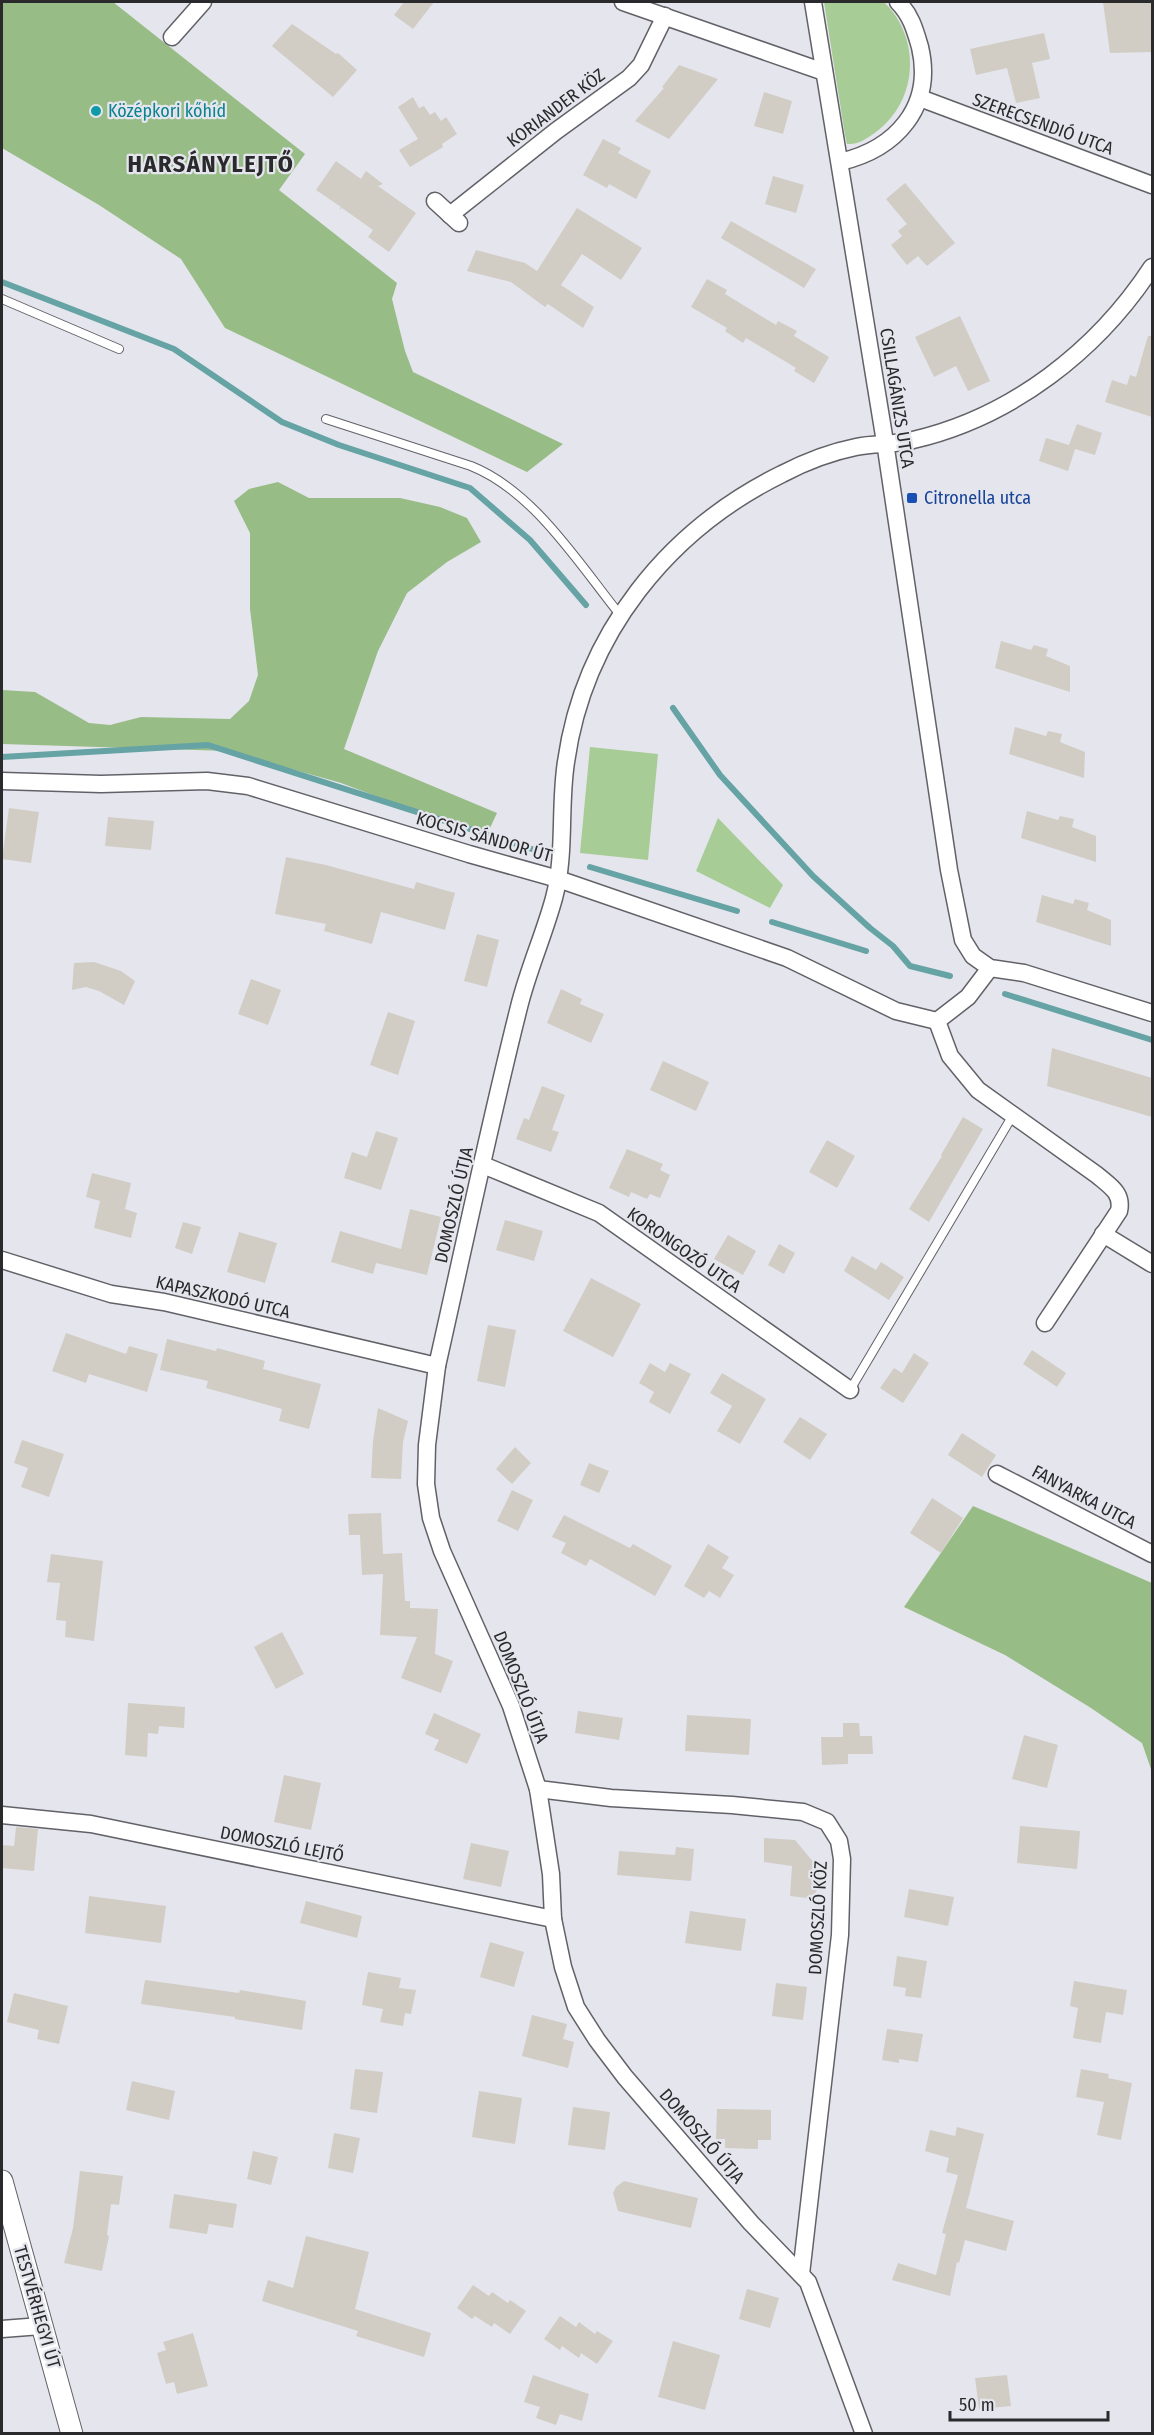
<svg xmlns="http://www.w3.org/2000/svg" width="1154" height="2435" viewBox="0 0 1154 2435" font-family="'Fira Sans Condensed',sans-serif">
	<rect width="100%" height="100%" fill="#e5e5ed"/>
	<g fill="#a7cc95">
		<path d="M824,2H884C921,38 919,100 876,132C867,138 859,145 847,144L845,135Z"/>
		<polygon points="590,747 658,754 648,860 580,853"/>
		<polygon points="718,818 783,885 770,908 696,871"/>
	</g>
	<g fill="#97bc86">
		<polygon points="2,2 113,2 305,154 279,190 397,283 392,299 405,351 413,372 563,444 527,472 225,328 181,259 99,205 2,148"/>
		<polygon points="278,482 309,498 400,498 440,507 467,518 481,542 447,562 407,593 378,651 344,749 497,813 489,830 458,827 341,783 228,751 2,744 2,690 35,692 89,723 110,725 141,717 230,719 249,701 258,675 250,609 250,533 234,501 249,489"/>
		<polygon points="973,1506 1152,1583 1152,1772 1142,1743 1091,1708 1005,1655 904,1607"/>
	</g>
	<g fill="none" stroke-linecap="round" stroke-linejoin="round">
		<g stroke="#65a3a5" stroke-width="6">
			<polyline points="2,282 174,349 282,422 339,445 470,488 530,540 586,605"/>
			<polyline points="673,708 720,775 813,876 870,928 893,946 910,966 950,976"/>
			<polyline points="2,757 208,745 535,850"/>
			<polyline points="590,867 737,911"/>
			<polyline points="772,922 866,951"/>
			<polyline points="1005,994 1152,1040"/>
		</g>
	</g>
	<g fill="#d1cdc5">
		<polygon points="404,2 434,2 413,29 394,15"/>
		<polygon points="1103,2 1152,2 1152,52 1110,53"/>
		<polygon points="292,24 336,54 338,53 357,70 333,97 272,46"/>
		<polygon points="1044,33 1050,59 1032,63 1040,98 1016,103 1007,68 976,75 970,49"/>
		<polygon points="679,65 718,79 669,139 635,121 664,88 662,87"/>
		<polygon points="764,92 792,101 783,134 754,126"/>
		<polygon points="413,97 419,108 424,106 430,115 435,112 441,121 446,117 457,134 442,144 443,147 410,167 399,150 418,139 398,107"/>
		<polygon points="603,139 621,148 618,153 651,171 636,199 609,184 607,188 583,175"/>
		<polygon points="336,161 361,179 366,171 383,184 378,186 416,213 389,252 368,237 373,230 342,208 339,210 341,207 316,190"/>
		<polygon points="773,176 804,185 796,213 765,204"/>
		<polygon points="905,183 955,243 927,266 918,256 907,265 891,245 902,236 898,231 907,224 886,199"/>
		<polygon points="577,208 642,248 621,280 582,254 561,285 594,307 583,328 548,304 545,307 511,282 467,271 476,250 525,263 537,271"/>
		<polygon points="731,221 816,269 804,288 721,238"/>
		<polygon points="707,279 727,290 725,294 776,325 778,321 797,331 794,336 829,357 814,383 794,371 796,368 746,338 743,343 725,331 727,328 691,307"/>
		<polygon points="960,316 990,381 968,391 956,366 934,377 915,337"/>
		<polygon points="1148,336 1152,336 1152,417 1105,402 1112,380 1127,385 1130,375 1136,377"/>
		<polygon points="1077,424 1102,433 1095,455 1075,449 1068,471 1039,461 1046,438 1069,445"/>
		<polygon points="1001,641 1031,650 1034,645 1048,649 1046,656 1070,666 1070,692 995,668"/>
		<polygon points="1015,727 1046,736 1048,731 1062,734 1060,742 1085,752 1084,778 1009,754"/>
		<polygon points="9,808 39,812 31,863 2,859"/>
		<polygon points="1027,811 1058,820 1060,816 1074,819 1072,827 1096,836 1096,862 1021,838"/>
		<polygon points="108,817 154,821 151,850 105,846"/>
		<polygon points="286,857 326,865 414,889 416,882 455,893 445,930 381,912 372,944 324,931 326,924 275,914"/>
		<polygon points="1042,895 1073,904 1075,899 1089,903 1087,910 1111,920 1111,946 1036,922"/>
		<polygon points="477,934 499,940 487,987 464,981"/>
		<polygon points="94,962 121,971 135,981 124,1005 99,991 86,987 72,990 74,963"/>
		<polygon points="251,979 281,990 268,1025 238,1014"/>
		<polygon points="561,989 582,999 580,1004 604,1014 591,1043 547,1023"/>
		<polygon points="388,1012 415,1021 398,1075 370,1065"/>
		<polygon points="1052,1048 1152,1078 1152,1117 1047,1086"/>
		<polygon points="663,1061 709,1082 696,1111 650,1090"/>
		<polygon points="542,1086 565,1095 552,1130 559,1132 551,1152 516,1139 524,1118 529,1120"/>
		<polygon points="963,1117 983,1129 929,1222 909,1209 942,1156 941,1155"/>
		<polygon points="376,1131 398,1138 381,1190 344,1178 352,1152 367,1157"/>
		<polygon points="827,1140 855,1156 837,1188 809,1172"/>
		<polygon points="627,1149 663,1164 660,1170 670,1175 660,1198 650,1194 647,1199 631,1192 629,1197 609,1188"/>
		<polygon points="92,1173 131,1183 125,1209 137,1213 131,1238 94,1228 100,1201 86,1197"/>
		<polygon points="410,1209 441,1217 427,1275 376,1263 373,1274 331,1262 340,1231 401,1249"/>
		<polygon points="505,1220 543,1231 534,1261 496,1250"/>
		<polygon points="183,1222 201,1227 192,1254 175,1248"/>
		<polygon points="239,1232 277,1243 265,1283 227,1272"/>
		<polygon points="728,1235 756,1251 743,1275 714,1259"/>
		<polygon points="779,1244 795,1253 784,1274 768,1265"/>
		<polygon points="852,1256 876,1270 881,1262 904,1277 889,1300 844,1271"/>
		<polygon points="591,1278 641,1304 613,1357 563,1331"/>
		<polygon points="488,1325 516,1330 505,1387 477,1381"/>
		<polygon points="66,1333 126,1354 129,1346 158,1354 147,1392 89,1374 86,1383 52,1371"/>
		<polygon points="167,1339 216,1351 217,1348 265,1361 263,1369 321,1384 309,1429 279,1421 282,1409 206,1388 208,1381 160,1370"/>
		<polygon points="1032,1350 1066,1373 1057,1387 1023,1364"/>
		<polygon points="914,1353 929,1363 903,1403 880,1388 894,1368 902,1373"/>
		<polygon points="650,1363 665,1372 670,1363 691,1374 670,1414 649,1402 654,1392 639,1383"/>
		<polygon points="722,1373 766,1399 740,1444 717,1431 732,1406 710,1393"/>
		<polygon points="378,1408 408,1421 403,1442 401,1479 371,1478 373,1441"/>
		<polygon points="800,1417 827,1434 810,1460 783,1442"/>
		<polygon points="962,1433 996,1455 982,1477 948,1455"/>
		<polygon points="22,1440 64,1454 49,1497 21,1487 28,1468 14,1463"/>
		<polygon points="515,1447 531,1463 512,1484 496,1469"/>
		<polygon points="589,1463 609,1471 599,1493 580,1485"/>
		<polygon points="512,1490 533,1500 518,1531 497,1521"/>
		<polygon points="932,1498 963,1518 941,1553 910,1533"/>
		<polygon points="381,1513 383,1554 402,1553 405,1601 410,1601 410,1608 438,1609 435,1654 453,1661 441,1693 401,1678 417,1637 380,1635 383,1574 362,1575 360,1535 349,1535 348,1514"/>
		<polygon points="564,1515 630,1548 633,1544 672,1566 655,1596 590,1559 586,1566 561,1553 566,1543 552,1537"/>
		<polygon points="708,1544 729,1557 722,1568 734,1575 720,1598 709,1591 704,1598 684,1586"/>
		<polygon points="51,1554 103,1561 94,1641 65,1637 66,1621 56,1620 60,1583 47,1582"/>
		<polygon points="282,1632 304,1674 276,1689 254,1647"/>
		<polygon points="128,1703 185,1707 184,1728 159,1726 158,1734 148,1733 147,1757 125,1755"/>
		<polygon points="578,1711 623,1718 619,1740 575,1733"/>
		<polygon points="434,1713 481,1734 467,1764 434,1750 439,1740 425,1734"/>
		<polygon points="687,1715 751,1719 749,1755 685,1751"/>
		<polygon points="843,1723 859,1723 860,1736 872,1736 873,1754 848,1754 848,1764 822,1765 821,1737 843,1737"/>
		<polygon points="1024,1735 1058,1745 1047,1788 1012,1779"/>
		<polygon points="284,1775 321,1783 311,1830 274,1822"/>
		<polygon points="1020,1826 1080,1831 1077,1869 1017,1863"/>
		<polygon points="16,1827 38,1829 34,1871 2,1868 2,1845 14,1846"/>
		<polygon points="764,1838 795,1840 820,1870 815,1899 790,1896 792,1866 764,1862"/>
		<polygon points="471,1843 509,1851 501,1887 463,1879"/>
		<polygon points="676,1847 694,1849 691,1881 617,1875 619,1851 675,1855"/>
		<polygon points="909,1889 954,1897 948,1926 904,1917"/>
		<polygon points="89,1896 166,1906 161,1943 85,1933"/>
		<polygon points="306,1901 362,1916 357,1938 300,1923"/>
		<polygon points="690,1911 746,1919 741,1951 685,1943"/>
		<polygon points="490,1942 524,1952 514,1987 480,1977"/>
		<polygon points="897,1956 927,1961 921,1998 905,1996 906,1988 893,1986"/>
		<polygon points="368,1972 401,1978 399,1988 416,1990 411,2014 405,2013 403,2026 380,2022 383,2009 362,2005"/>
		<polygon points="145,1980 239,1993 240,1990 306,2001 302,2030 235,2019 235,2017 141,2004"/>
		<polygon points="1074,1981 1127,1990 1123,2015 1106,2012 1101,2043 1073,2038 1078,2008 1070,2006"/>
		<polygon points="776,1983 807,1987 803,2020 772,2016"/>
		<polygon points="14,1993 68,2006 59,2044 37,2039 39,2030 7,2022"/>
		<polygon points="532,2015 567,2024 563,2039 574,2042 568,2068 522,2056"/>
		<polygon points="887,2029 923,2034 918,2062 899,2059 899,2063 882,2060"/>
		<polygon points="355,2069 383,2072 377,2113 350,2109"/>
		<polygon points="1081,2069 1109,2074 1108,2078 1132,2083 1121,2140 1097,2135 1104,2102 1076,2097"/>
		<polygon points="132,2081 175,2091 169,2120 126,2110"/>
		<polygon points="479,2091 522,2098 515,2144 472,2137"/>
		<polygon points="573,2107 610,2112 605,2150 568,2145"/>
		<polygon points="717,2109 771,2110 771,2140 758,2140 758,2149 725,2148 725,2139 716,2139"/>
		<polygon points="957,2127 984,2134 966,2208 1014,2221 1006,2251 965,2240 959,2263 957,2262 950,2296 892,2280 898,2263 936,2275 946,2234 942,2233 958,2175 946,2172 949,2158 925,2151 930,2130 955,2136"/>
		<polygon points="334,2133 360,2138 353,2173 328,2168"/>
		<polygon points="253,2151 278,2157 271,2185 247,2179"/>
		<polygon points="80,2171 123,2176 119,2205 111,2204 107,2235 109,2236 102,2271 64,2263 73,2228"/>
		<polygon points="624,2181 698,2198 691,2228 618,2211 613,2193 616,2187"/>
		<polygon points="174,2194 237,2204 233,2228 209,2224 207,2234 169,2228"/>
		<polygon points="306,2236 369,2252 355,2309 431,2333 424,2357 356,2336 358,2331 262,2301 268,2280 293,2288"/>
		<polygon points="473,2285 489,2296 492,2292 508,2303 510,2300 526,2311 510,2334 494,2323 492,2327 475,2316 472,2319 457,2308"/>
		<polygon points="747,2289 779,2298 770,2328 739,2319"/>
		<polygon points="560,2316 576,2327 579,2322 595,2334 597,2331 613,2341 597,2364 581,2353 579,2358 562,2346 560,2350 544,2339"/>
		<polygon points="193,2333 208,2386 177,2394 174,2382 166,2384 157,2353 166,2350 163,2342"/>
		<polygon points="673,2341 720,2355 705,2410 658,2397"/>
		<polygon points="533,2375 589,2394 582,2421 560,2414 556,2425 536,2418 540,2407 524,2402"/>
		<polygon points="1007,2375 1011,2406 979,2409 975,2378"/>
	</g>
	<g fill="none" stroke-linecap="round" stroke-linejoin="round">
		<g stroke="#626168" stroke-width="10">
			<g id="service">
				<polyline points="2,299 119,349"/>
				<path d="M326,419L471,466C534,491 579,564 621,616"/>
				<polyline points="850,1390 1013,1115"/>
			</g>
		</g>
		<g stroke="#626168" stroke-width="19">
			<g id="minor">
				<polyline points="623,2 824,72"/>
				<polyline points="813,2 885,442 949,870 963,940 973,956 990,968 1024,973 1152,1013"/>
				<polyline points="172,37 203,2"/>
				<polyline points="920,98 1152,185"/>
				<path d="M840,162C896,149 934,107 920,47C915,30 911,15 898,2"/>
				<polyline points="435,201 459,223"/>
				<polyline points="450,215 556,131 629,78 641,65 665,16"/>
				<polyline points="2,781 101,784 207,781 248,786 469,854 558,879 787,958 896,1011 937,1021 968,997 990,968"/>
				<path d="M937,1021L950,1056L978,1090L1097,1175C1110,1186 1123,1193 1119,1211L1045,1323"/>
				<polyline points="483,1165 599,1213 850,1390"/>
				<polyline points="1103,1234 1152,1264"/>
				<polyline points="2,1260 111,1294 164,1302 437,1366"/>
				<polyline points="997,1474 1152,1554"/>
				<polyline points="538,1789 611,1798 732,1805 803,1812 827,1822 839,1841 842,1859 840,1935 801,2274"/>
				<polyline points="2,1815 91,1824 553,1919"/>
				<polyline points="2,2329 41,2326"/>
				<path d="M864,2434L808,2282L751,2223L625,2077L597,2040L576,2007L563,1967L553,1919L551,1874L538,1789L511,1706L442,1551L431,1518L426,1484L427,1445L437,1366C464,1246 489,1126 519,1007C528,970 544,935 554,898C566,853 559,807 566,762C584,634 668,530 782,474C805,462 831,452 856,447C875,443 895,445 913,440C1012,417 1097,351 1152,267"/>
			</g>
		</g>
		<g stroke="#626168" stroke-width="23">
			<polyline id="tertiary" points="2,2181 72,2434"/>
		</g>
		<use href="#service" stroke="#fff" stroke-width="8"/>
		<use href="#minor" stroke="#fff" stroke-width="16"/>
		<use href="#tertiary" stroke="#fff" stroke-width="21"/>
	</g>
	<circle fill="#0f9aa8" stroke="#e5e5ed" stroke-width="2" cx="96" cy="111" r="6"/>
	<rect fill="#1a4fb4" stroke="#e5e5ed" stroke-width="2" x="906" y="492" width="12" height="12" rx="3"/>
	<g text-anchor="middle" stroke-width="4.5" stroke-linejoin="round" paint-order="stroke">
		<g font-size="18" fill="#2a2a2d" stroke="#e5e5ed">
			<text transform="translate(556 108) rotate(-37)" y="6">KORIANDER KÖZ</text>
			<text transform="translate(1043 124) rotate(20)" y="6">SZERECSENDIÓ UTCA</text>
			<text transform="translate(897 398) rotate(81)" y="6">CSILLAGÁNIZS UTCA</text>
			<text transform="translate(484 837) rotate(16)" y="6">KOCSIS SÁNDOR ÚT</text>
			<text transform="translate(454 1205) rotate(-77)" y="6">DOMOSZLÓ ÚTJA</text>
			<text transform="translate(684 1250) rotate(35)" y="6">KORONGOZÓ UTCA</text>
			<text transform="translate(223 1297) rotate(13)" y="6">KAPASZKODÓ UTCA</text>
			<text transform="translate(1084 1497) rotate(28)" y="6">FANYARKA UTCA</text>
			<text transform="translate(521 1687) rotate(68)" y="6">DOMOSZLÓ ÚTJA</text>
			<text transform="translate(282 1844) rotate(11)" y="6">DOMOSZLÓ LEJTŐ</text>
			<text transform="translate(818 1918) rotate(-87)" y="6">DOMOSZLÓ KÖZ</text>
			<text transform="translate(702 2136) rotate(49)" y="6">DOMOSZLÓ ÚTJA</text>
			<text transform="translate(37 2307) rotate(74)" y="6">TESTVÉRHEGYI ÚT</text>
		</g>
		<g font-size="18" fill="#0d838f" stroke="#e5e5ed" text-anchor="start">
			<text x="108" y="117">Középkori kőhíd</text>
		</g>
		<g font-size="18" fill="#164399" stroke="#e5e5ed" text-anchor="start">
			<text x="924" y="504">Citronella utca</text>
		</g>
		<g font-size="24" font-weight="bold" letter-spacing="1.5" fill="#2a2a2d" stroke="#e5e5ed">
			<text x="211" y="172">HARSÁNYLEJTŐ</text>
		</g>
	</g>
	<rect width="1154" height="2435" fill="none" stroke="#2a2a2d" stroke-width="6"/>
	<path d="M950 2411v9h158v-9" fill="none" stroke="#2a2a2d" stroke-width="3"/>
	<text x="959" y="2411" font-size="18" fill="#2a2a2d" stroke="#e5e5ed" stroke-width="4.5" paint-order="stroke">50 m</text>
</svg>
